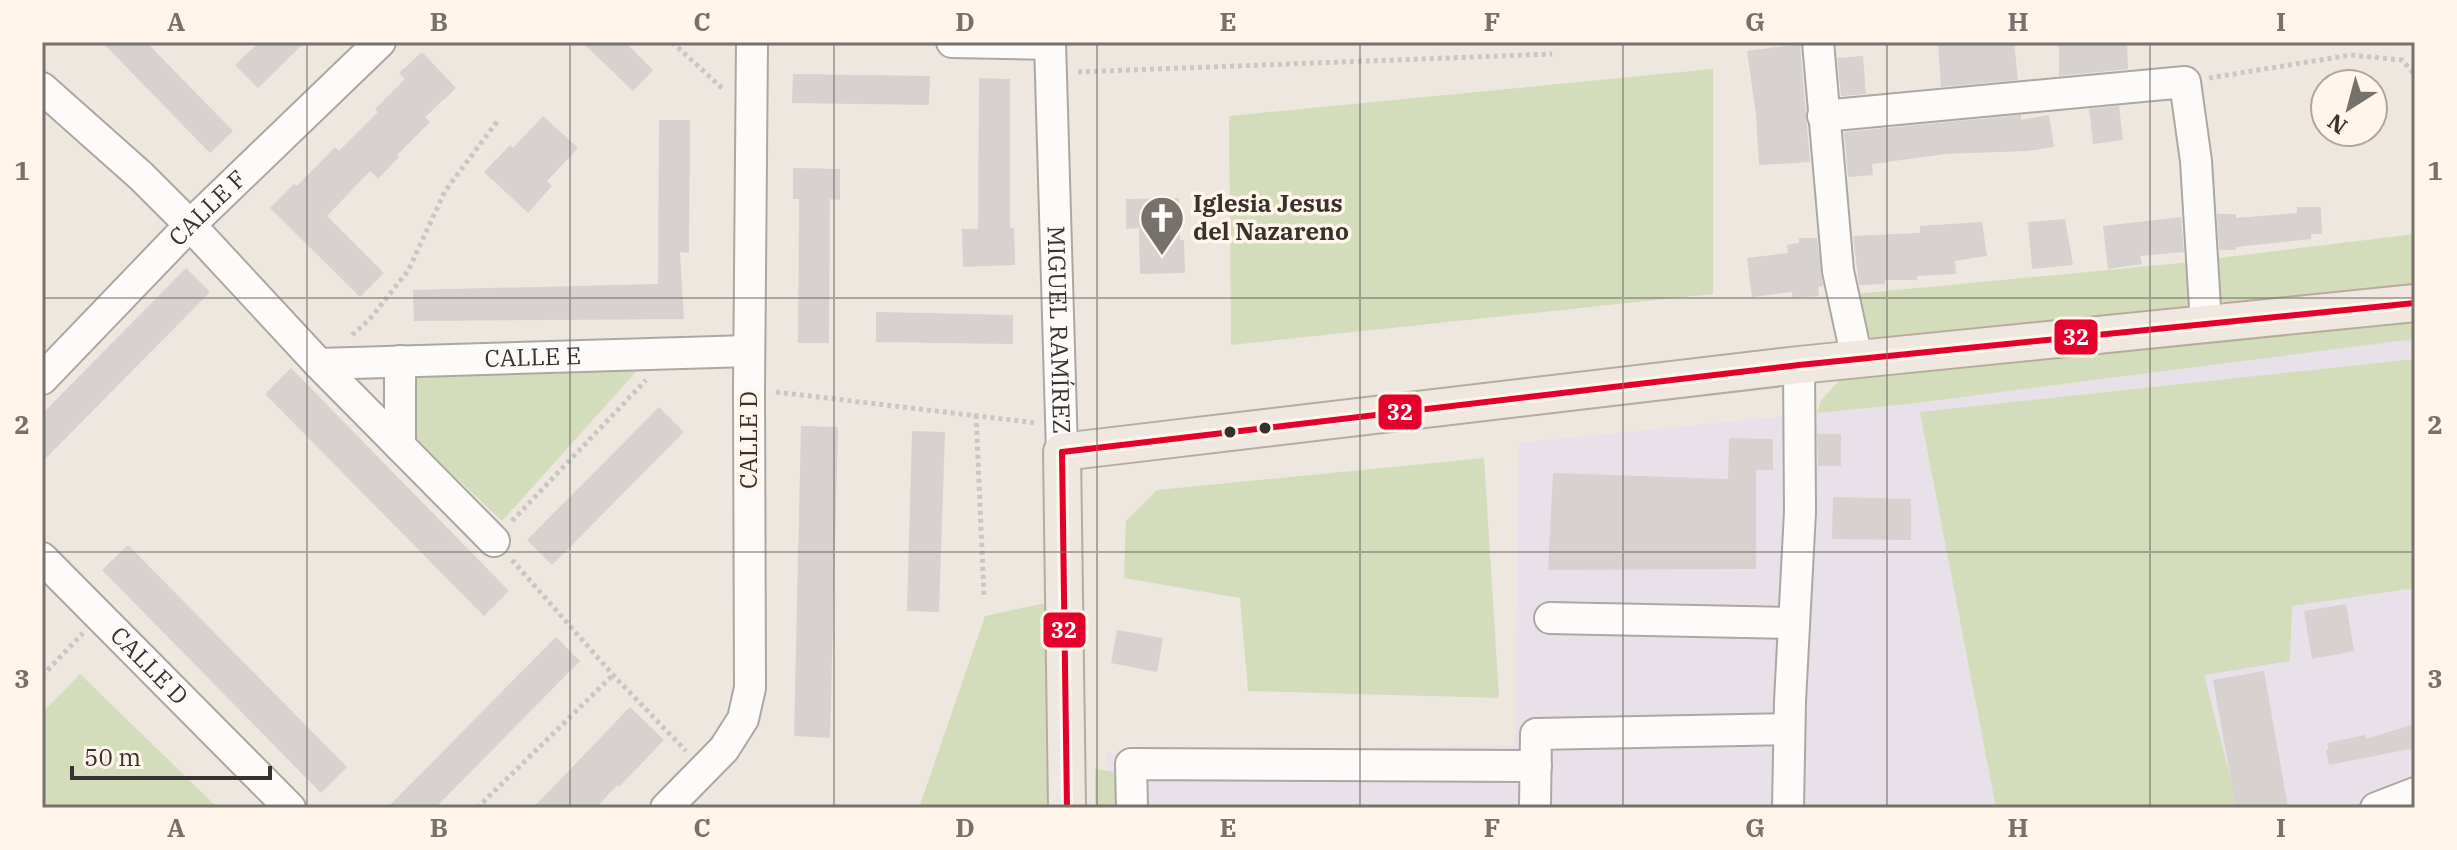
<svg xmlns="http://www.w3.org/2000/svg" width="2457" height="850" viewBox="0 0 2457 850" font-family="'IBM Plex Serif',serif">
	<rect width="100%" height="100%" fill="#ede7e0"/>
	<polygon fill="#e8e1e9" points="2415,339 2415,808 1108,808 1107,753 1515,745 1519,443 1908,404"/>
	<g fill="#d3ddbb">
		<polygon points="1713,69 1713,294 1231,345 1229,116"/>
		<polygon points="2415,234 2415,291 1860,345 1854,294 2171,264"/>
		<polygon points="2415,315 2415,339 1908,404 1817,413 1821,400 1845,375"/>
		<polygon points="2415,359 2415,588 2292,606 2290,661 2204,675 2238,808 1996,808 1920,412"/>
		<polygon points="643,364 502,521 415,439 412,378"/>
		<polygon points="1484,458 1499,698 1248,691 1240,598 1124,578 1126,521 1157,490"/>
		<polygon points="1050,602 1052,808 919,808 985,616"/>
		<polygon points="80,674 218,808 42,808 42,713"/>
		<polygon points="1095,769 1116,772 1119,778 1119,808 1095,808"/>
	</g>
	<g fill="#d7d1cf">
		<polygon points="102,42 146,42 233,131 210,153"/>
		<polygon points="259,42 305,42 258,88 235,65"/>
		<polygon points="582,42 625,42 653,70 633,91"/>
		<polygon points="1938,42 2014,42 2018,80 1941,87"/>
		<polygon points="2059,42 2127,42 2128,69 2059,76"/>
		<polygon points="1800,44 1810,162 1759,165 1756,114 1747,51"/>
		<polygon points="422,52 456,88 425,117 430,122 397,155 399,157 378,179 370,171 327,216 384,273 360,297 270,208 294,184 297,186 335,147 339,151 378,112 375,109 405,79 399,73"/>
		<polygon points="1863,56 1866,94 1841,96 1837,58"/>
		<polygon points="793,74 930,76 929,105 792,103"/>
		<polygon points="979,78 1010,79 1010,228 1014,228 1015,265 963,267 962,229 978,229"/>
		<polygon points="2119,106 2123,140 2093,144 2089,109"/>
		<polygon points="2021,115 2021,120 2049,115 2054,147 2026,151 1945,154 1872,164 1873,175 1848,177 1844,132"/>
		<polygon points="543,116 578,148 547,181 552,186 528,213 484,172 510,145 513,148"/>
		<polygon points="659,120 690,120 689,253 680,252 684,319 414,321 413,290 658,284"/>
		<polygon points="793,168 840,169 840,200 830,199 829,343 798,343 799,199 793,199"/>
		<polygon points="1179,198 1180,240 1184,240 1185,273 1140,274 1139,228 1126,229 1126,199"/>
		<polygon points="2297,207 2321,207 2322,234 2311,234 2311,239 2236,247 2236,250 2219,250 2217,214 2236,214 2236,218 2297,213"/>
		<polygon points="2181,217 2184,252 2140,256 2142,264 2108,269 2103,226"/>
		<polygon points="2065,219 2073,265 2032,269 2028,222"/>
		<polygon points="1982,222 1987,256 1955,261 1956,274 1917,276 1917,280 1885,280 1885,284 1859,285 1853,236 1920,233 1920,226"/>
		<polygon points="1799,238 1817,238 1823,286 1818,287 1819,296 1793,298 1792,292 1752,297 1747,258 1788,253 1787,245 1799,243"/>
		<polygon points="186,268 210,292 42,462 42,414"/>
		<polygon points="876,312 1013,315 1013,344 876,342"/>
		<polygon points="291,368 509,591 484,616 265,394"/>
		<polygon points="659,407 684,432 552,565 527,540"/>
		<polygon points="801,426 838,427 830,738 794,736"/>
		<polygon points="912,431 945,432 939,612 907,611"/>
		<polygon points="1817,434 1841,434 1841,466 1818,466"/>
		<polygon points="1729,438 1773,439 1773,470 1756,470 1756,569 1548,570 1553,473 1728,479"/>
		<polygon points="1833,497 1911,499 1911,540 1832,539"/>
		<polygon points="128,545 347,767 321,793 102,570"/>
		<polygon points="2346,604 2354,651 2312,659 2304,611"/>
		<polygon points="1117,630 1163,638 1157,672 1111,663"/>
		<polygon points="556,637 580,661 435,808 387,808"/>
		<polygon points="2264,671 2288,808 2236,808 2213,680"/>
		<polygon points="630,707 664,740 619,787 617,785 596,808 533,808"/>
		<polygon points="2415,724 2415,748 2329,765 2326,750 2329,749 2327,743 2365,735 2366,739"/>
	</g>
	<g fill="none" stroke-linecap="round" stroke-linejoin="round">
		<g stroke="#aca7a1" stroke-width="34">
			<g id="minor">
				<polyline points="952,42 1050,44"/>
				<path id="s1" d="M1050,42L1062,452"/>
				<polyline points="1818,42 1838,271 1857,359"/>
				<polyline points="42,88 141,176 190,225 319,364 494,541"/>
				<polyline points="1823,116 2185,82 2196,161 2206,324"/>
				<path id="s2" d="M319,364L749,351"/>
				<path id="s3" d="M42,379L190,225L380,42"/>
				<polyline points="400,446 400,361"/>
				<path id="s4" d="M42,558L290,808"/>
				<polyline points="1550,618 1794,623"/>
				<polyline points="666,808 724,749 743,719 750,688 749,389 752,42"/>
				<polyline points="1132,808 1131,764 1536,766"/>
				<polyline points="1535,808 1536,734 1789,729"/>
				<polyline points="1788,808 1790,701 1800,512 1799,365"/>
				<polyline points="2376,808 2415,793"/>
			</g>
		</g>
		<g stroke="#b8ab9c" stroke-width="40">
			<polyline id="major" points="1067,808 1062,452 1799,365 2415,303"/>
		</g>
		<g stroke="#c9c7c5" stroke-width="5" stroke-dasharray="4 4" stroke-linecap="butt">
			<polyline points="672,42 724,90"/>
			<polyline points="1078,72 1552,54"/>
			<polyline points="2209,78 2351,55 2402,60 2415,75"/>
			<polyline points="352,335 369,320 408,271 445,191 499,119"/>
			<polyline points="776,392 1037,423"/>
			<polyline points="976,415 984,595"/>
			<polyline points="512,521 646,380"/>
			<polyline points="512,560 613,675 686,751"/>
			<polyline points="42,676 83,633"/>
			<polyline points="477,808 613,675"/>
		</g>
		<use href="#minor" stroke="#fcfbfa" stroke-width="30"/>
		<use href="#major" stroke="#efe8e0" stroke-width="36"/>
		<g stroke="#fff5ea" stroke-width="12">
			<g id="bus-1">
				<polyline points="1062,452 1799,365 2415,303"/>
				<polyline points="1062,452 1067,808"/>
			</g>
		</g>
		<use href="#bus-1" stroke="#e4002b" stroke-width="6"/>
	</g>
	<path fill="none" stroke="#77716c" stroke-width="2" stroke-opacity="0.55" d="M307,42V808M570,42V808M834,42V808M1097,42V808M1360,42V808M1623,42V808M1887,42V808M2150,42V808M42,298H2415M42,552H2415"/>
	<defs>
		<g id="church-pin" transform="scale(2.3)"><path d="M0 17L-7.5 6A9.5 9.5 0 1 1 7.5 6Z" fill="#77716c" stroke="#fff5ea"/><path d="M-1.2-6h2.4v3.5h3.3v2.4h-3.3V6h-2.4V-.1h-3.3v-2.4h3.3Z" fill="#fff"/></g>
	</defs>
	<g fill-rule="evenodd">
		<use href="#church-pin" x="1162" y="218"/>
	</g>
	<g fill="#37322d" stroke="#fff5ea" stroke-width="3">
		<circle cx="1265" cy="428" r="7"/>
		<circle cx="1230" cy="432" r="7"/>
	</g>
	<g text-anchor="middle" stroke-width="7" stroke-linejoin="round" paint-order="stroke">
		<g font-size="24" font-weight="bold" fill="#37322d" stroke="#fff5ea" text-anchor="start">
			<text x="1193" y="212">Iglesia Jesus<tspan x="1193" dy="28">del Nazareno</tspan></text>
		</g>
		<g font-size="24" fill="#37322d" stroke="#fff5ea">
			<text dy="8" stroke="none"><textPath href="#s3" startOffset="238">CALLE F</textPath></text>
			<text dy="8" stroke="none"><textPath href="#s1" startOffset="288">MIGUEL RAMÍREZ</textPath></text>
			<text dy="8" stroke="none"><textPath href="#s2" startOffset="214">CALLE E</textPath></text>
			<text transform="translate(749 440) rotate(-90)" y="8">CALLE D</text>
			<text dy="8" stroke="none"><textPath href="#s4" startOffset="152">CALLE D</textPath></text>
		</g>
	</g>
	<g stroke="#fff5ea" stroke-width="3">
		<rect x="2053" y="318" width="46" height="38" rx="8" fill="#e4002b"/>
		<rect x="1377" y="393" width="46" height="38" rx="8" fill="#e4002b"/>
		<rect x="1042" y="611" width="45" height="38" rx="8" fill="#e4002b"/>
	</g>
	<g font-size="22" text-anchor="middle" font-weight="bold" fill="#fff">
		<text x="2076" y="345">32</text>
		<text x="1400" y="420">32</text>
		<text x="1064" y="638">32</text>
	</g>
	<rect width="2457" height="850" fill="none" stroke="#fff5ea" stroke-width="88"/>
	<g transform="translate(2349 108) rotate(216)"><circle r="38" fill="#fff5ea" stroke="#afa79e" stroke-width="2"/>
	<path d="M0-6L14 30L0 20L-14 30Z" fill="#77716c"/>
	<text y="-12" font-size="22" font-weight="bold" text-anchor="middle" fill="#37322d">N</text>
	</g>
	<path d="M72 766v12h198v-12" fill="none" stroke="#37322d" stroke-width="4"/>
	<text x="84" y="766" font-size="24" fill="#37322d" stroke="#fff5ea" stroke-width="6" paint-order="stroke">50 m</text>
	<rect x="44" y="44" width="2369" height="762" fill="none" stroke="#77716c" stroke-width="3"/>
	<g font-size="26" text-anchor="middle" font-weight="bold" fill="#77716c">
		<text x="176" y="31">A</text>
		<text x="439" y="31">B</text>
		<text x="702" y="31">C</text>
		<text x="965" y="31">D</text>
		<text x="1228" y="31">E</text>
		<text x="1492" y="31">F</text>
		<text x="1755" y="31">G</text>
		<text x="2018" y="31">H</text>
		<text x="2281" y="31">I</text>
		<text x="22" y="180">1</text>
		<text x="2435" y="180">1</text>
		<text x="22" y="434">2</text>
		<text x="2435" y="434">2</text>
		<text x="22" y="688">3</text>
		<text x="2435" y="688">3</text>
		<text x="176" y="837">A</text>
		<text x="439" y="837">B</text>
		<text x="702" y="837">C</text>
		<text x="965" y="837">D</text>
		<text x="1228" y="837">E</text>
		<text x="1492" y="837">F</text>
		<text x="1755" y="837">G</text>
		<text x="2018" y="837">H</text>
		<text x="2281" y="837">I</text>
	</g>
</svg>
